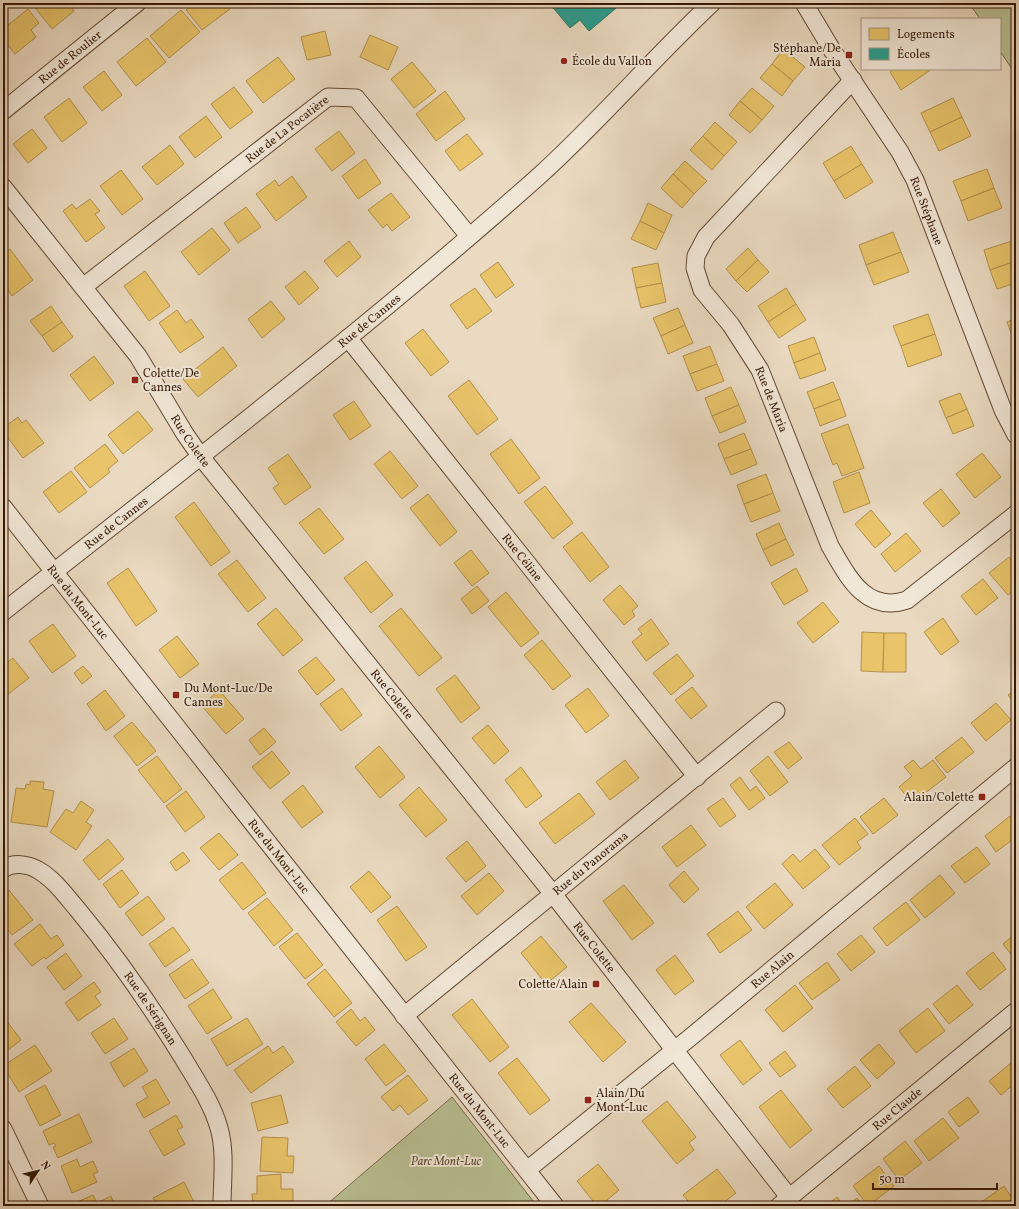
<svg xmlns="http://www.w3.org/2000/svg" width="1019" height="1209" viewBox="0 0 1019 1209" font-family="Vollkorn,serif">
	<rect width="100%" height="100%" fill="#eadac1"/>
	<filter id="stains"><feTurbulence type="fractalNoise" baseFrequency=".005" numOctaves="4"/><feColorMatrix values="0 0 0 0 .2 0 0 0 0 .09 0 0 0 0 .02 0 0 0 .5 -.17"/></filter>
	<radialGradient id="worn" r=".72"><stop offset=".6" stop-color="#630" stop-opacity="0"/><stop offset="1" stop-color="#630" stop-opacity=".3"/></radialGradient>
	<g fill="#b8bf92" stroke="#776c4b">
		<polygon points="969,3 1016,3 1016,75 1000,51 1000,19 980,19"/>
		<polygon points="452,1097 537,1206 325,1206"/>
	</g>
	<g fill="#e9c46a" stroke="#b3904b">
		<polygon points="35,3 68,3 74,11 52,29 33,5"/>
		<polygon points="195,3 226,3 230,9 202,30 186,10"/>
		<polygon points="28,9 39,23 31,30 36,37 15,54 3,39 3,29"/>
		<polygon points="181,10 200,32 169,58 150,36"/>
		<polygon points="325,31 331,55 307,60 301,37"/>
		<polygon points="370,35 398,47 388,70 360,57"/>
		<polygon points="147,38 166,62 136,86 117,62"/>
		<polygon points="783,49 805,67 793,81 772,64"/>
		<polygon points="278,57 295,79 263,103 246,81"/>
		<polygon points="412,62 436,91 414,108 391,79"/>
		<polygon points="772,64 793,81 782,96 760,78"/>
		<polygon points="894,69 932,69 901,90 890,72"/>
		<polygon points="104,71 122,95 102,111 83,87"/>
		<polygon points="234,87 253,112 230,129 211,104"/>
		<polygon points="752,88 774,106 762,120 740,101"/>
		<polygon points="445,91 465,119 436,141 416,114"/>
		<polygon points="69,98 87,123 62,142 44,117"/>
		<polygon points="953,98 962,117 930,132 921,113"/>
		<polygon points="740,101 762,120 750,133 729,115"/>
		<polygon points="206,116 222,137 195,158 179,137"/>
		<polygon points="962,117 971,136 939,151 930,132"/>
		<polygon points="715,122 737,142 724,156 703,136"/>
		<polygon points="32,129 47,148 28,163 13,144"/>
		<polygon points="339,131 355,153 332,171 315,149"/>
		<polygon points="467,134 483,154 460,171 445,151"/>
		<polygon points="703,136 724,156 712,170 690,150"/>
		<polygon points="170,145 184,164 157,185 142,167"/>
		<polygon points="851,146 862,164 834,181 823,163"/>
		<polygon points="365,159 381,183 358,199 342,176"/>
		<polygon points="685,161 707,181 694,194 673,174"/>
		<polygon points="862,164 873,182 845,199 834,181"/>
		<polygon points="987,169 994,188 961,201 953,181"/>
		<polygon points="121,170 143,199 122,215 100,186"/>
		<polygon points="673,174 694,194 682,208 661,188"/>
		<polygon points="292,176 307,197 276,221 256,194 275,180 279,186"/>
		<polygon points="994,188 1002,208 968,221 961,201"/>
		<polygon points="391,193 410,217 392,231 387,224 383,228 368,210"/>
		<polygon points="90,199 100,211 95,214 105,228 86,242 63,211 72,204 76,209"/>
		<polygon points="648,203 672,215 664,233 640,221"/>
		<polygon points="246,207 261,227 238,243 224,223"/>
		<polygon points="640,221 664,233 656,250 631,239"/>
		<polygon points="212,228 230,250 199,275 181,252"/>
		<polygon points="893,232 901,252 866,265 859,245"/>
		<polygon points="1015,240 1016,261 990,270 984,250"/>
		<polygon points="349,241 361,257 337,277 324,261"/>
		<polygon points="748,248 758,260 736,281 726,269"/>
		<polygon points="10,249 33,280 12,296 3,283 3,254"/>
		<polygon points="901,252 909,272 874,285 866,265"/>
		<polygon points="758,260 769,272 747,292 736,281"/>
		<polygon points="1016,261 1016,283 997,289 990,270"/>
		<polygon points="498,262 514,285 496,298 480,275"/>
		<polygon points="658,263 662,283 636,288 632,268"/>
		<polygon points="145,271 170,306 149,321 124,286"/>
		<polygon points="305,271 319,288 299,305 285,287"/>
		<polygon points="662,283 666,302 641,308 636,288"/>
		<polygon points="475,288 492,311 467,329 450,305"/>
		<polygon points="786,288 796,304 768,322 758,306"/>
		<polygon points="271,301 285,319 262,338 248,319"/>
		<polygon points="796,304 806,320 779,338 768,322"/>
		<polygon points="51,306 62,322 42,336 30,321"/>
		<polygon points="678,308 685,325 661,336 653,318"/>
		<polygon points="177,310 186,323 191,319 204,337 180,353 159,323"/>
		<polygon points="928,314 935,334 901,346 893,326"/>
		<polygon points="1016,318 1016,340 1014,341 1007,322"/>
		<polygon points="62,322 73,337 53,352 42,336"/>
		<polygon points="685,325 693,343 668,354 661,336"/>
		<polygon points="423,329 449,362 431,376 405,343"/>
		<polygon points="935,334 942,355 908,367 901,346"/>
		<polygon points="814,337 820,353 794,363 788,346"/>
		<polygon points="710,346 717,364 690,374 683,356"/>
		<polygon points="223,347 237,366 198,397 183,379"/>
		<polygon points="820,353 826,370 800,379 794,363"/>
		<polygon points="94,356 114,383 90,401 70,375"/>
		<polygon points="717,364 724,381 697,391 690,374"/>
		<polygon points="469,380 498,419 477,435 448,396"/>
		<polygon points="833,382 840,399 814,409 807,392"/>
		<polygon points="731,387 739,405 712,416 705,398"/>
		<polygon points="960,393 967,409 946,418 939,401"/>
		<polygon points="840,399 846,416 820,426 814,409"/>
		<polygon points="354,401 371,426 350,440 333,415"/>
		<polygon points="739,405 746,422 720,433 712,416"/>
		<polygon points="967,409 974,426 953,434 946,418"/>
		<polygon points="138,411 153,430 123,454 108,435"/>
		<polygon points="18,417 22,423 26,420 44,443 23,458 3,431 3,428"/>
		<polygon points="848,424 864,468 842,476 837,463 833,465 821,434"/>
		<polygon points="744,433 751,449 724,459 718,444"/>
		<polygon points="511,439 540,478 519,494 490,454"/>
		<polygon points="105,444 118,461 108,469 110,472 90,488 74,468"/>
		<polygon points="751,449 757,464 731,475 724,459"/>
		<polygon points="390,451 418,486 402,499 374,464"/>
		<polygon points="982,453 1001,477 975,498 956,474"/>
		<polygon points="288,454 311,487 285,505 273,488 279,484 268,468"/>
		<polygon points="71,471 87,492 59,513 43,492"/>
		<polygon points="859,472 870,503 844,513 833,482"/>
		<polygon points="766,474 773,493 744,504 737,485"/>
		<polygon points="545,486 573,523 553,539 524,502"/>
		<polygon points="941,489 960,513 943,527 923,503"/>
		<polygon points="773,493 780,511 751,522 744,504"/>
		<polygon points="428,494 457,532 440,546 410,508"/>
		<polygon points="194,502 230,552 211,566 175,517"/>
		<polygon points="319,508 344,539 324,554 299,523"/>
		<polygon points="871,510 891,534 875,548 855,524"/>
		<polygon points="779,523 786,539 763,550 756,534"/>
		<polygon points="582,532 609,567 590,582 563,547"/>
		<polygon points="906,533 921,551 895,572 881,554"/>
		<polygon points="786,539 794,555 771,566 763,550"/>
		<polygon points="471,550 489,573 472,586 454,563"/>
		<polygon points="1009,557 1016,565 1016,589 1008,595 989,573"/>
		<polygon points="237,560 266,598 248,612 218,574"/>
		<polygon points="366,561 393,595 371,613 344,578"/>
		<polygon points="128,568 157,611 136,626 107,583"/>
		<polygon points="796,568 808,591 784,605 771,583"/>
		<polygon points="983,579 998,598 976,615 961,596"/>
		<polygon points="620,585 638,606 632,611 635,616 624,625 603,600"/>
		<polygon points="477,586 489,601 472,614 461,599"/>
		<polygon points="506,592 539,633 521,647 488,607"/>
		<polygon points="823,602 839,622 813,643 797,623"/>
		<polygon points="276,608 303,640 283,656 257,624"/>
		<polygon points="401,608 442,658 419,676 379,626"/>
		<polygon points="943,618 959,642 941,655 924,632"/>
		<polygon points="651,619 669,644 646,661 632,642 642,634 638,629"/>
		<polygon points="53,624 76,656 52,673 29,641"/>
		<polygon points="862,632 884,633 883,672 861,671"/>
		<polygon points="884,633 906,633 906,672 883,672"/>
		<polygon points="177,636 199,664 180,678 159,650"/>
		<polygon points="542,640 571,676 553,690 524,655"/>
		<polygon points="677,654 694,676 671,695 653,673"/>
		<polygon points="316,657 335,680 317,695 298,671"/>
		<polygon points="13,658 29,678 7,695 3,690 3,666"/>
		<polygon points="83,666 92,676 82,684 74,673"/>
		<polygon points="455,675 480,708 461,723 436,689"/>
		<polygon points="692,687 707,706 691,719 675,700"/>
		<polygon points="342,688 362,715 341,731 320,704"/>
		<polygon points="588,688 609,716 586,733 565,705"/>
		<polygon points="1016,689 1016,706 1008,695"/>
		<polygon points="105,690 125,716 106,731 87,704"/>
		<polygon points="219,690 244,719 226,734 202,706"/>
		<polygon points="996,703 1011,720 986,741 971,723"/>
		<polygon points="132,722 156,751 137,766 114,736"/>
		<polygon points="488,725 509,751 494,764 472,738"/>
		<polygon points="264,728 276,742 260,755 249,740"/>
		<polygon points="962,737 974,752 947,773 935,758"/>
		<polygon points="789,742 802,758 788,769 774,752"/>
		<polygon points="379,746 405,777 380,798 355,767"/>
		<polygon points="272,751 290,773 270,789 252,767"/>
		<polygon points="157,756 182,789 164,803 138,770"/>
		<polygon points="768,756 788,782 770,796 750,771"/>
		<polygon points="625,760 639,778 610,800 596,782"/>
		<polygon points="913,760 921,769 933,760 946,777 912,803 899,787 912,776 904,767"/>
		<polygon points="521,767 542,796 526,808 505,780"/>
		<polygon points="740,777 750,791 756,786 765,798 749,810 730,785"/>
		<polygon points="30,781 44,782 43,789 54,791 47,827 11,822 16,788 25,789 26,784 30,785"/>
		<polygon points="303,785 323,812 302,828 282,802"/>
		<polygon points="419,787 447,820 426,837 399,805"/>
		<polygon points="186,791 205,817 185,832 166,806"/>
		<polygon points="579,793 595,814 555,844 539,823"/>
		<polygon points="723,798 736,816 720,827 707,809"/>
		<polygon points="884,798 898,815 873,834 860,817"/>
		<polygon points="81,801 94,810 86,822 92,826 76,850 50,832 66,809 73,813"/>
		<polygon points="1010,816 1016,824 1016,837 996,852 985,836"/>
		<polygon points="855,818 868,834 857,842 861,848 839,865 822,845"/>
		<polygon points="691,825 706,845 677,867 662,847"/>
		<polygon points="219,833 238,855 219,870 200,848"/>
		<polygon points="108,839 124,859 99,880 83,860"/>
		<polygon points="467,841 486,866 466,882 446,858"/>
		<polygon points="977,847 990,864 965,883 951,866"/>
		<polygon points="815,849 830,867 803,889 782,864 793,854 800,862"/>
		<polygon points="183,852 190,861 176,871 170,862"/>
		<polygon points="242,862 266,893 243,910 219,880"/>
		<polygon points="122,870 139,893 120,908 103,884"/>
		<polygon points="369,871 391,897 371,913 350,887"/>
		<polygon points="684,871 699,889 684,903 669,885"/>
		<polygon points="489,873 504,891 477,915 461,896"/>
		<polygon points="940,875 955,893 925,918 910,900"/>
		<polygon points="775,883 793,905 764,929 746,907"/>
		<polygon points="624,885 654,923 632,940 603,901"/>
		<polygon points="9,890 33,920 12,935 3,924 3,895"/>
		<polygon points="148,896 165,919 142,936 125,913"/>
		<polygon points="267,898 293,930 274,946 248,913"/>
		<polygon points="906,902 920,920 887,946 873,928"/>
		<polygon points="397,906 427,947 406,961 377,920"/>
		<polygon points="738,911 752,930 720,953 707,934"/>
		<polygon points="40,924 51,939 57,935 64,945 46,959 44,957 32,966 14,944"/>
		<polygon points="173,927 190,950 165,967 149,944"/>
		<polygon points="297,933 323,965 305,979 279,947"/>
		<polygon points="1016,933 1016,958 1015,959 1003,944"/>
		<polygon points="861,935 875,952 851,971 837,954"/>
		<polygon points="541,936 567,967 546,984 521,953"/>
		<polygon points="993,952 1006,969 980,990 966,973"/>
		<polygon points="66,953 82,976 64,990 47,967"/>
		<polygon points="675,955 694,981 675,995 656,970"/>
		<polygon points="192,959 209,983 185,999 169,975"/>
		<polygon points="827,962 840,980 812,1000 799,983"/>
		<polygon points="325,969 352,1003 334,1017 307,984"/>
		<polygon points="94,982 101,992 95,996 101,1005 78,1021 65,1003"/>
		<polygon points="795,985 813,1008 783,1032 765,1010"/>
		<polygon points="957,985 973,1005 949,1024 933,1004"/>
		<polygon points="213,989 232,1018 207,1034 188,1006"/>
		<polygon points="472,999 509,1047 490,1062 452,1015"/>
		<polygon points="591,1003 626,1042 603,1062 569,1022"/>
		<polygon points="928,1008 945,1031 916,1053 899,1031"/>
		<polygon points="351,1009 360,1021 365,1017 375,1030 356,1046 336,1022"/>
		<polygon points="3,1016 21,1040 3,1054"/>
		<polygon points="114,1018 128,1039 105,1054 91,1033"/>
		<polygon points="247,1018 263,1044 227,1066 211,1039"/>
		<polygon points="740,1040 762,1070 743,1085 720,1055"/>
		<polygon points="384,1044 406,1071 386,1086 365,1059"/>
		<polygon points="879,1044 895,1063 877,1079 860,1060"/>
		<polygon points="35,1045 52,1071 19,1092 3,1066"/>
		<polygon points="268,1046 273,1053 283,1046 294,1062 251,1093 234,1070"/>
		<polygon points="134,1048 148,1071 124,1087 110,1063"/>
		<polygon points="785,1051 796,1066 780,1077 769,1063"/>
		<polygon points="517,1058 550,1100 530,1115 498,1073"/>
		<polygon points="1016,1059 1016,1082 1001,1095 989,1081"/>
		<polygon points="855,1066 871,1086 843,1108 827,1089"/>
		<polygon points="408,1075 428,1100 408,1115 400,1105 393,1111 381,1097"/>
		<polygon points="156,1079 170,1103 144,1118 136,1104 148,1097 142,1087"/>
		<polygon points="45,1085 61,1115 40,1126 25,1096"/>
		<polygon points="781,1090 812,1130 790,1148 759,1107"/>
		<polygon points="281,1095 288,1123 258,1131 251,1103"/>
		<polygon points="968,1097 979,1112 959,1127 948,1112"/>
		<polygon points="667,1101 696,1137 689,1143 694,1150 677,1164 642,1121"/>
		<polygon points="79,1114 92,1142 58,1158 53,1147 56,1146 54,1143 49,1145 43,1131"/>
		<polygon points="176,1115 183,1127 177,1130 185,1144 164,1156 149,1131"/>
		<polygon points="943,1118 959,1138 929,1161 914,1141"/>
		<polygon points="262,1137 288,1138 287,1156 294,1156 293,1173 260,1171"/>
		<polygon points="905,1141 922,1163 899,1180 883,1159"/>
		<polygon points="77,1159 80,1167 93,1161 98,1172 93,1174 97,1182 72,1193 61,1166"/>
		<polygon points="598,1164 619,1190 600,1206 597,1206 577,1181"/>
		<polygon points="879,1166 894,1186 868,1206 853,1186"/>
		<polygon points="717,1169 736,1193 719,1206 692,1206 683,1195"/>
		<polygon points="281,1174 281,1189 293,1189 293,1205 253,1206 252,1194 257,1194 257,1176"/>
		<polygon points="184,1182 194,1202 185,1206 158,1206 153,1198"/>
		<polygon points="1004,1186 1016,1204 1014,1206 976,1206"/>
		<polygon points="93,1195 97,1203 111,1196 115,1206 77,1206 75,1203"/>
		<polygon points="837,1197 844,1206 826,1206"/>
		<polygon points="857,1198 863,1206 847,1206"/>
	</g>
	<polygon fill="#2a9d8f" stroke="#2e7565" points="551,3 622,3 589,31 580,20 570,28 550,4"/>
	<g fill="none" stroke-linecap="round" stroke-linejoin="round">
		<g stroke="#634833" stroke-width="19">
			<g id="minor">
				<path id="s1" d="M804,3L832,50L900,152L915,180L1003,410L1016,435"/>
				<path id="s2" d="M853,80L706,237L696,256L695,268L702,290L731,325L760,370L830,546C848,577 866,614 907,600L1016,514"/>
				<path id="s3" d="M3,111L137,3"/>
				<path id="s4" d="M3,187L138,356L185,434L201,457L553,894L789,1197"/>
				<path id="s5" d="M83,287L328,97L356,98L469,236"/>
				<path id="s6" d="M348,338L697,777"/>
				<path id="s7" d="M3,507L555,1206"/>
				<path id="s8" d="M3,612C184,469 367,329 539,176C600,121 653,58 712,3"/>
				<path id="s9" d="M3,869C13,862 28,864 38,870C54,879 66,896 78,910C117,957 151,1006 183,1058C196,1080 212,1103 219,1128C226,1152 222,1181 222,1206"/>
				<path id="s10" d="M404,1016L776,711"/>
				<polyline points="3,1129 40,1206"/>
				<path id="s11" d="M527,1170L692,1036L1016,767"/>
				<path id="s12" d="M779,1206L1016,1011"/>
			</g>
		</g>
		<use href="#minor" stroke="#f1e7d7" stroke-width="17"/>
	</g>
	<g fill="#8f2418" stroke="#f1e7d7" stroke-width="1.5">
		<rect x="845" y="51" width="8" height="8" rx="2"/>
		<circle cx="564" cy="61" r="4"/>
		<rect x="131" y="376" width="8" height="8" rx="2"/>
		<rect x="172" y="691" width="8" height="8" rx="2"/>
		<rect x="978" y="793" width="8" height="8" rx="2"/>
		<rect x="592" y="980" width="8" height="8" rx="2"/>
		<rect x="584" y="1096" width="8" height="8" rx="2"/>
	</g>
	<g text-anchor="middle" stroke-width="4" stroke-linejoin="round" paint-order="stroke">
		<g font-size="12" fill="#361804" stroke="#f1e7d7" text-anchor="start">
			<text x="841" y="52" text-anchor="end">Stéphane/De<tspan x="841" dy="14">Maria</tspan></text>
			<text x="572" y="65">École du Vallon</text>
			<text x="143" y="377">Colette/De<tspan x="143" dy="14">Cannes</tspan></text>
			<text x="184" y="692">Du Mont-Luc/De<tspan x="184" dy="14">Cannes</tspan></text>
			<text x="974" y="801" text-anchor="end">Alain/Colette</text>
			<text x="588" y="988" text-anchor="end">Colette/Alain</text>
			<text x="596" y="1097">Alain/Du<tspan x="596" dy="14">Mont-Luc</tspan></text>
		</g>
		<g font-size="12" fill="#361804" stroke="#f1e7d7">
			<text dy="4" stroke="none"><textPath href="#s3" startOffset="86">Rue de Roulier</textPath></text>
			<text dy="4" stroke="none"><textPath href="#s5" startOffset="258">Rue de La Pocatière</textPath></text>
			<text dy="4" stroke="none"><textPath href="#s1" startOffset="242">Rue Stéphane</textPath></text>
			<text dy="4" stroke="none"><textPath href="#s8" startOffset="468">Rue de Cannes</textPath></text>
			<text dy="4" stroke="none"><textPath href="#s2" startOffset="402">Rue de Maria</textPath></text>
			<text dy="4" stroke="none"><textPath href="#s4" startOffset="316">Rue Colette</textPath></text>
			<text dy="4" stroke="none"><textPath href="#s8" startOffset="144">Rue de Cannes</textPath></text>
			<text dy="4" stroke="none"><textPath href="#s6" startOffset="280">Rue Céline</textPath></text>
			<text dy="4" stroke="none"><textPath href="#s7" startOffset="121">Rue du Mont-Luc</textPath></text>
			<text dy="4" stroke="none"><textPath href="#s4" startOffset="640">Rue Colette</textPath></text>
			<text dy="4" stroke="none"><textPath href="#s7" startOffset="445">Rue du Mont-Luc</textPath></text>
			<text dy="4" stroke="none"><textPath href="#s10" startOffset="241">Rue du Panorama</textPath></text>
			<text dy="4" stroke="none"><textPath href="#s4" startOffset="964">Rue Colette</textPath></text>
			<text dy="4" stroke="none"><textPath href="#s11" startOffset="317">Rue Alain</textPath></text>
			<text dy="4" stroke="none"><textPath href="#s9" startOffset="216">Rue de Sérignan</textPath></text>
			<text dy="4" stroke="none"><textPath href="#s12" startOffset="153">Rue Claude</textPath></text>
			<text dy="4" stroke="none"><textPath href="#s7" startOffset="769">Rue du Mont-Luc</textPath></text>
		</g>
		<g font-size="12" font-style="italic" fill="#5d4a2f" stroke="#f1e7d7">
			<text x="446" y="1165">Parc Mont-Luc</text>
		</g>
	</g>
	<rect width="1019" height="1209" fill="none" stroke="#eadac1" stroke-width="16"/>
	<rect x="4" y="4" width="1011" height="1201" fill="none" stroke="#361804" stroke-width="2"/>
	<rect x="8" y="8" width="1003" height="1193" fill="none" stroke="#361804"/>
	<rect x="861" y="18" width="140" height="52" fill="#f1e7d7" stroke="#a69483"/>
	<rect x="869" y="28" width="20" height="12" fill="#e9c46a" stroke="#a69483"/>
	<text x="897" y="38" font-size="12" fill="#361804">Logements</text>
	<rect x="869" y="48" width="20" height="12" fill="#2a9d8f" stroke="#a69483"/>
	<text x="897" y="58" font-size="12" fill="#361804">Écoles</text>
	<g transform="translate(38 1171) rotate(55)" stroke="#f1e7d7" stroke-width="3" paint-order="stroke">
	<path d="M0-3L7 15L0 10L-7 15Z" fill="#361804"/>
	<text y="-6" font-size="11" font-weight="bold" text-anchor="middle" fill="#361804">N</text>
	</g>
	<path d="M873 1183v6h124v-6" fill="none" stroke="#361804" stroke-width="2"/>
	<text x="879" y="1183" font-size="12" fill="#361804" stroke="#f1e7d7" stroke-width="3" paint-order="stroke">50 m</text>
	<rect width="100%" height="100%" filter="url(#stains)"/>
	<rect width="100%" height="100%" fill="url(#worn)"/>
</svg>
